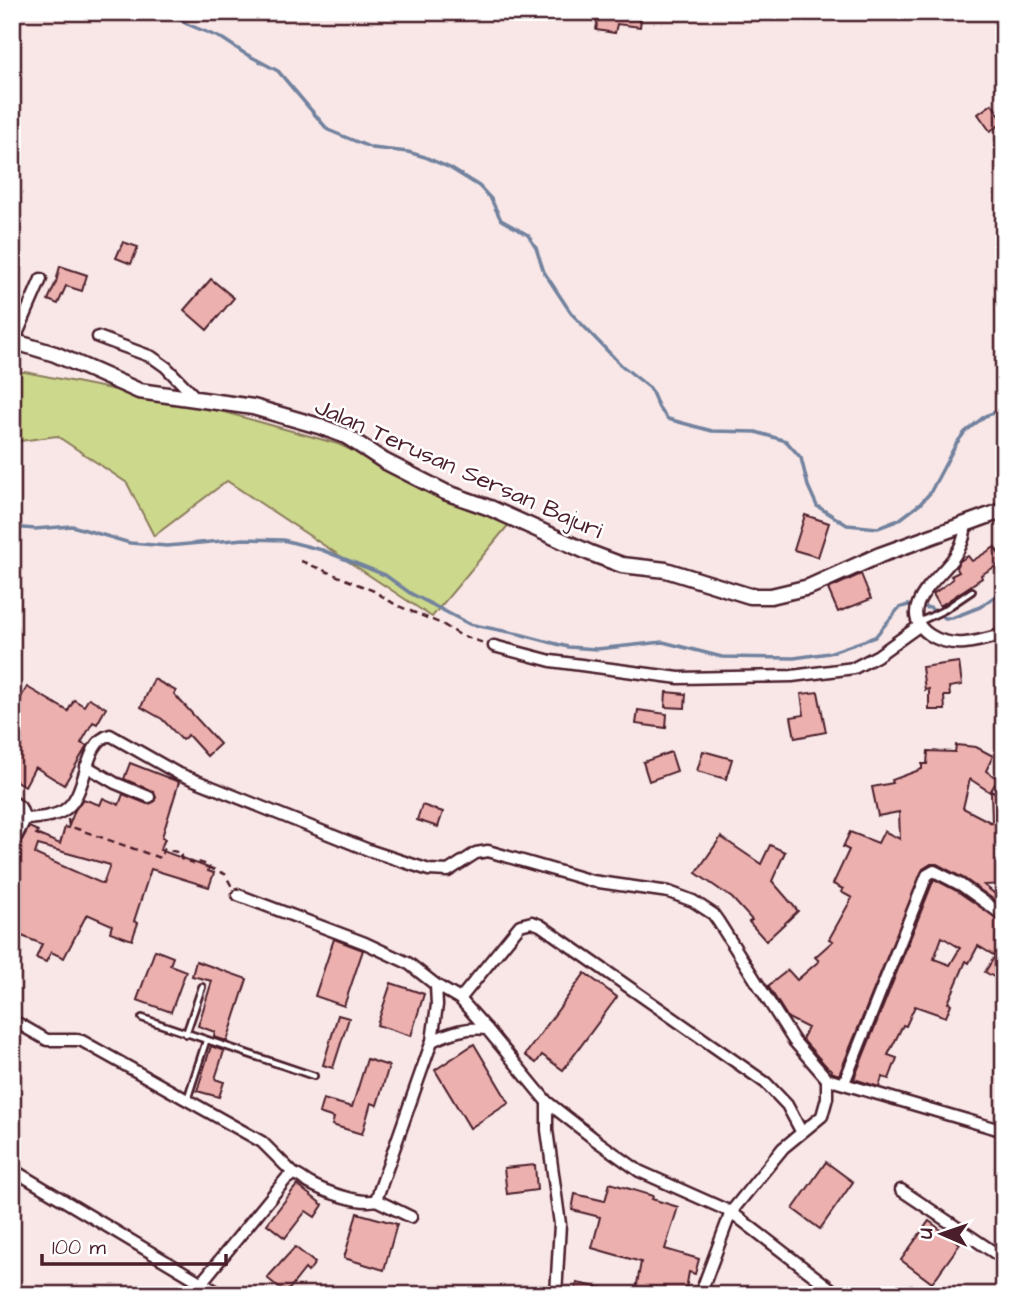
<svg xmlns="http://www.w3.org/2000/svg" width="1016" height="1307" viewBox="0 0 1016 1307" font-family="'Architects Daughter',sans-serif">
	<rect width="100%" height="100%" fill="#f9e7e7"/>
	<filter id="ink" filterUnits="userSpaceOnUse"><feTurbulence type="fractalNoise" baseFrequency=".0143" numOctaves="2"/><feDisplacementMap in="SourceGraphic" scale="14" xChannelSelector="R" yChannelSelector="G"/><feConvolveMatrix kernelMatrix="1 2 1 2 8 2 1 2 1" color-interpolation-filters="sRGB"/></filter>
	<g filter="url(#ink)">
		<polygon fill="#ccd88c" stroke="#8b7c5c" stroke-width="2" points="12,372 25,372 217,410 338,444 510,523 432,617 227,481 154,536 127,483 57,436 12,442"/>
		<g fill="none" stroke-linecap="round" stroke-linejoin="round">
			<g stroke="#72829e" stroke-width="3.5">
				<polyline points="169,12 187,24 223,39 244,53 278,71 328,130 372,148 408,152 425,157 450,168 479,186 491,199 501,220 528,235 536,248 544,272 571,313 621,365 650,388 659,408 668,419 712,431 756,432 786,441 801,458 808,486 817,506 847,525 878,528 899,520 920,504 930,493 956,444 965,432 985,416 1004,409"/>
				<polyline points="12,527 35,529 72,526 130,543 167,546 244,539 283,540 322,550 385,575 410,593 469,624 519,634 568,647 597,649 663,642 722,657 794,658 829,653 875,637 899,608 908,605 930,608 945,618 952,618 980,607 1004,590"/>
			</g>
		</g>
		<g fill="#ecb0ae" stroke="#4a1f2b" stroke-width="2" fill-rule="evenodd">
			<polygon points="599,12 642,12 640,27 617,24 615,33 596,30"/>
			<polygon points="992,104 1004,122 990,131 978,114"/>
			<polygon points="123,242 138,247 131,264 116,258"/>
			<polygon points="60,266 87,275 82,291 66,286 58,304 48,300 56,282"/>
			<polygon points="211,279 234,298 207,330 184,310"/>
			<polygon points="805,515 829,523 818,557 794,550"/>
			<polygon points="995,547 1003,562 981,575 982,578 940,606 933,594 953,579 951,576 959,572 956,567 960,561 968,556 972,561"/>
			<polygon points="861,574 871,599 838,612 828,589"/>
			<polygon points="959,662 962,685 949,687 950,696 944,696 945,710 929,710 929,689 925,690 922,667"/>
			<polygon points="154,679 176,691 174,694 220,744 207,756 188,735 182,740 162,719 141,707"/>
			<polygon points="27,687 68,711 74,700 84,706 89,698 106,708 97,724 93,722 81,743 87,746 64,785 35,767 25,786 12,779 12,761 17,752 12,750 12,728 16,721 12,719 12,713"/>
			<polygon points="666,692 686,694 685,708 665,707"/>
			<polygon points="818,692 826,732 795,738 791,717 804,715 801,694"/>
			<polygon points="638,710 667,714 666,728 636,724"/>
			<polygon points="956,745 976,747 993,756 986,771 998,779 990,792 970,779 963,808 992,823 991,792 1004,792 1004,884 984,885 1004,901 1004,907 965,879 937,864 931,864 923,869 839,1075 831,1072 832,1070 827,1067 802,1039 808,1028 788,1018 768,986 788,970 797,980 819,961 815,957 833,941 829,939 852,898 841,892 843,889 833,884 849,850 843,847 850,832 878,843 884,831 900,839 899,812 878,816 872,787 893,783 892,780 922,769 922,764 927,764 928,751 955,752"/>
			<polygon points="703,751 732,759 726,779 697,771"/>
			<polygon points="671,752 677,771 649,781 643,762"/>
			<path d="M130,763L179,782L162,837L165,839L160,850L209,868L208,871L214,873L209,887L151,869L134,921L138,923L132,940L110,932L112,925L87,914L64,958L51,952L46,962L36,958L42,944L12,932V860L16,851L29,827L38,831L36,834L60,844L65,827L68,828L75,810L83,799L100,805L103,798L119,805L123,794L147,804L154,802L156,797L154,792L124,779ZM38,845L110,865L103,884L35,854Z"/>
			<polygon points="422,805 443,812 438,827 417,820"/>
			<polygon points="721,837 761,864 770,845 785,852 772,881 798,911 766,941 749,922 752,920 732,898 696,873"/>
			<path d="M934,879L957,891L1004,923V976L1001,981L985,972L995,956L978,946L969,963L966,961L948,1003L951,1004L946,1017L915,1006L906,1026L903,1025L888,1055L897,1058L889,1079L882,1077L879,1087L854,1079ZM942,937L960,948L950,965L934,959Z"/>
			<polygon points="334,939 363,950 344,1006 315,996"/>
			<polygon points="155,950 173,957 170,965 186,971 171,1012 137,1000"/>
			<polygon points="196,961 247,979 227,1041 214,1037 215,1032 198,1026 212,981 192,976"/>
			<polygon points="585,973 617,997 563,1070 542,1055 536,1063 525,1055"/>
			<polygon points="391,983 424,994 411,1036 377,1025"/>
			<polygon points="338,1015 349,1018 333,1068 323,1065"/>
			<polygon points="474,1044 509,1103 470,1128 435,1070"/>
			<polygon points="211,1046 224,1051 215,1079 224,1082 219,1097 197,1091"/>
			<polygon points="367,1059 389,1066 377,1105 371,1103 362,1134 332,1125 334,1118 319,1113 323,1099 352,1107"/>
			<polygon points="826,1162 853,1182 820,1229 793,1209"/>
			<polygon points="535,1165 537,1190 507,1194 504,1168"/>
			<polygon points="610,1183 653,1196 652,1199 678,1207 665,1249 699,1259 695,1274 689,1272 685,1295 635,1295 641,1262 592,1248 600,1217 572,1210 575,1194 605,1201"/>
			<polygon points="297,1185 323,1205 315,1217 306,1211 285,1238 267,1224"/>
			<polygon points="357,1213 397,1224 384,1270 344,1258"/>
			<polygon points="929,1221 960,1244 932,1283 901,1260"/>
			<polygon points="295,1247 315,1263 308,1272 305,1269 286,1293 267,1278"/>
			<polygon points="577,1283 613,1290 612,1295 574,1295"/>
		</g>
		<g fill="none" stroke-linecap="round" stroke-linejoin="round">
			<g stroke="#4a1f2b" stroke-width="10">
				<g id="service">
					<polyline points="919,622 944,610 972,591"/>
					<polyline points="142,1018 314,1076"/>
					<polyline points="186,1034 202,987"/>
					<polyline points="187,1100 206,1041"/>
				</g>
			</g>
			<g stroke="#4a1f2b" stroke-width="15">
				<g id="minor">
					<polyline points="98,337 152,357 166,367 197,399"/>
					<polyline points="14,341 41,279"/>
					<path d="M965,525C966,538 960,549 952,560C937,580 894,611 930,635C953,650 980,641 1004,634"/>
					<polyline points="494,646 551,661 679,678 792,676 854,668 877,656 919,626"/>
					<polyline points="86,766 115,783 149,797"/>
					<polyline points="12,801 20,807 25,819"/>
					<path d="M12,845L25,819C38,818 52,817 63,811C89,796 82,742 110,735L177,773L371,851L429,870L448,871L476,853L488,851L592,881L669,892L693,901L713,914L718,921L794,1041L827,1079L1004,1131"/>
					<polyline points="238,895 365,943 408,963 436,985 460,999 487,1029"/>
					<polyline points="460,999 520,925 532,922 540,925 766,1083 787,1105 801,1131"/>
					<polyline points="12,1020 47,1040 78,1040 82,1041 262,1142 294,1174"/>
					<polyline points="432,1041 437,1005 436,985"/>
					<polyline points="844,1083 927,875 934,871 961,885 1004,916"/>
					<polyline points="547,1102 547,1130 560,1224 556,1295"/>
					<polyline points="13,1170 222,1295"/>
					<polyline points="901,1190 1004,1259"/>
					<path d="M376,1200L432,1041C451,1032 466,1027 487,1029L547,1102L597,1141L639,1171L731,1212L839,1295"/>
					<path d="M185,1295L201,1283L286,1179L294,1174C300,1176 304,1180 309,1183C323,1191 361,1205 376,1200L411,1217"/>
					<polyline points="700,1295 731,1212 783,1148 822,1116 827,1098 827,1079"/>
				</g>
			</g>
			<g stroke="#4a1f2b" stroke-width="19">
				<polyline id="secondary" points="12,341 55,354 139,391 253,407 319,426 346,436 384,461 445,492 490,508 590,553 622,565 666,570 750,596 771,596 809,587 880,555 1004,510"/>
			</g>
			<g stroke="#4a1f2b" stroke-width="2.5" stroke-dasharray="7 5" stroke-linecap="butt">
				<polyline points="301,561 374,591 396,605 442,624 460,635 484,643"/>
				<polyline points="68,819 69,826 160,858 164,849 181,853 181,859 196,864 198,862 208,865 210,868 225,874 232,887"/>
			</g>
			<use href="#service" stroke="#fff" stroke-width="4.5"/>
			<use href="#minor" stroke="#fff" stroke-width="10"/>
			<use href="#secondary" stroke="#fff" stroke-width="14"/>
		</g>
	</g>
	<g text-anchor="middle" stroke-width="5" stroke-linejoin="round" paint-order="stroke">
		<g font-size="24" fill="#4a1f2b" stroke="#fff">
			<text transform="translate(459 468) rotate(24)" y="8">Jalan Terusan Sersan Bajuri</text>
		</g>
	</g>
	<rect width="1016" height="1307" fill="none" stroke="#fff" stroke-width="42"/>
	<rect x="21" y="21" width="974" height="1265" fill="none" stroke="#4a1f2b" stroke-width="2.5" filter="url(#ink)"/>
	<g transform="translate(942 1234) rotate(272)" stroke="#ffffff" stroke-width="5" paint-order="stroke">
	<path d="M0-5L12 26L0 18L-12 26Z" fill="#4a1f2b"/>
	<text y="-10" font-size="19" font-weight="bold" text-anchor="middle" fill="#4a1f2b">U</text>
	</g>
	<path d="M42 1254v10h184v-10" fill="none" stroke="#4a1f2b" stroke-width="3.5"/>
	<text x="52" y="1254" font-size="21" fill="#4a1f2b" stroke="#ffffff" stroke-width="5" paint-order="stroke">100 m</text>
</svg>
